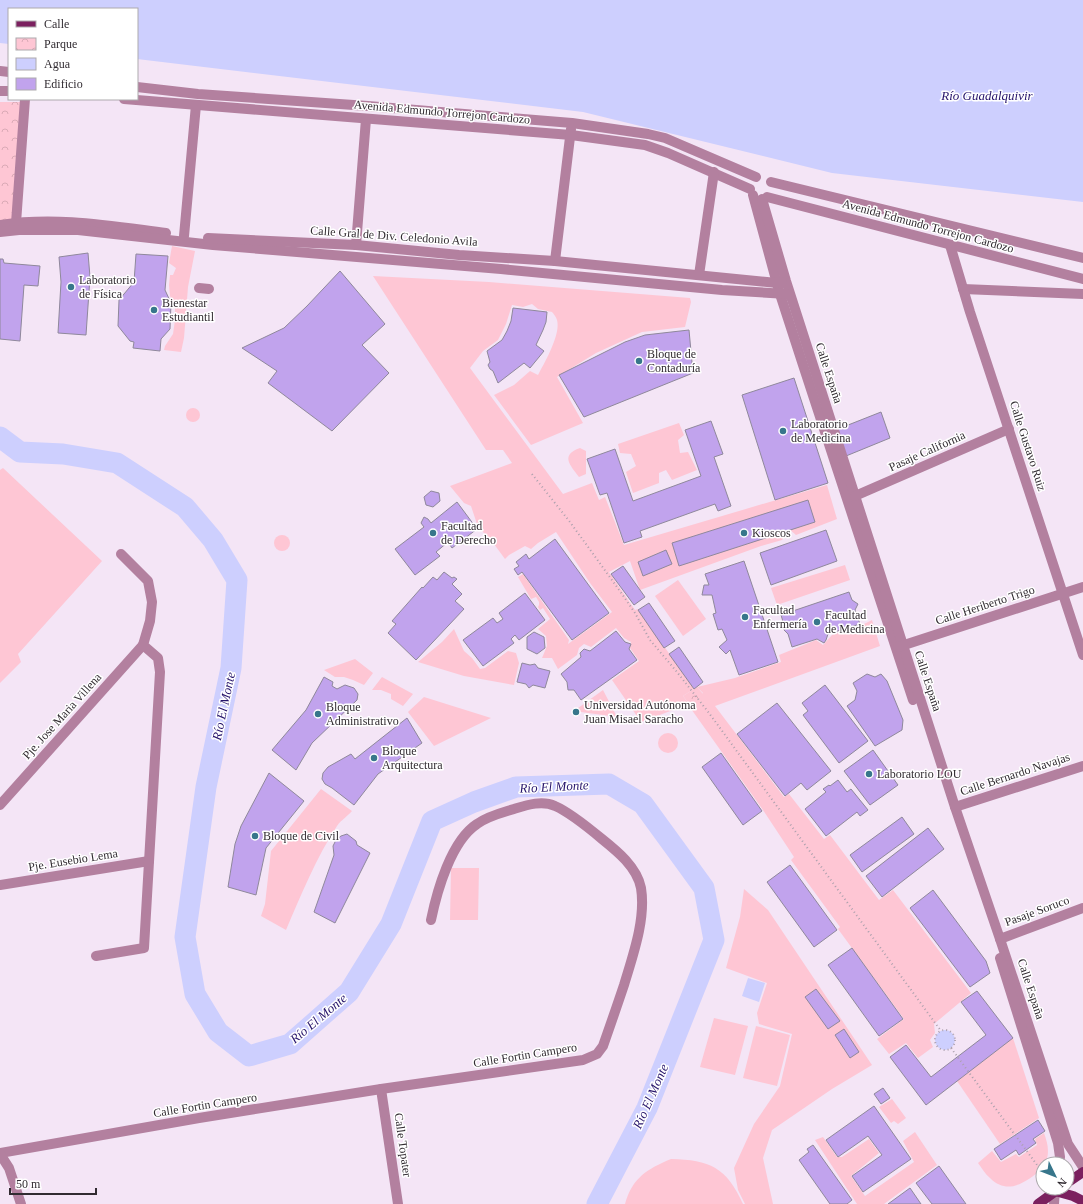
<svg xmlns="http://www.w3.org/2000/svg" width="1083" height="1204" viewBox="0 0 1083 1204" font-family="'Times New Roman',serif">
	<defs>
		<pattern id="park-crowns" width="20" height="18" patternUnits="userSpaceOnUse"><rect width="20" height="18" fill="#fec6d4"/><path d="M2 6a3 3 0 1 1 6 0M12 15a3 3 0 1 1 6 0" fill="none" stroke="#daaab6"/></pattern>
	</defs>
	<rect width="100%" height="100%" fill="#f4e5f6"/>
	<g fill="#fec6d4">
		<polygon points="172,246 195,251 188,287 184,338 181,352 164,350 165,346 173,334 175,320 175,304 170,296 169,285 170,275 173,275 176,268 169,263"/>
		<path d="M373,276L489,282L690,298L691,302L685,327L642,332L596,353L557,377L583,423L531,445L494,395L514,385L530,371L538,375C545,362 561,334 557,320C556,317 554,314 552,312L538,309L532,304L523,307L512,305L506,324L498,340L483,351L470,368L563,494L592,483L599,500L605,497L624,545L827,485L837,519L796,535L789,529L782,540L761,546L640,590L630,561L609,572L635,610L638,609L694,689L683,696L689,704L641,722L612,680L639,661L630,648L631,642L624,638L616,628L591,647L584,644L579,648L577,655L558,669L552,658H542L547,646L546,636L538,629L550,619L543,608L540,610L538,607L539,605V602L536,597L531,599L518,577L523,574L569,640L568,644L612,612L590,583L556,532L538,543L531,549L525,546L509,555L505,559L491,540L478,527L471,506L464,503L450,486L512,463L503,450H486Z"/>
		<circle cx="193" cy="415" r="7"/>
		<polygon points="679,423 684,435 678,440 680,453 688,452 697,470 672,480 666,470 659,473 659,483 633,493 626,472 636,466 631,454 620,453 618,444"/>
		<path d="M580,448L586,451V474L579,477C570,465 560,455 580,448Z"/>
		<polygon points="3,468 102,561 18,654 21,662 0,683 0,470"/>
		<circle cx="282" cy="543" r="8"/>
		<polygon points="845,565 850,580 777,605 771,588"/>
		<polygon points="678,580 706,619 683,636 655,596"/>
		<polygon points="872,620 880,646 715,706 784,797 789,794 824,839 830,835 879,900 893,890 971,993 934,1024 935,1033 930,1040 933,1047 918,1058 906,1043 889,1054 877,1039 904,1019 838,929 840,927 791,860 794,857 763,810 689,706 703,693 697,687 735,678 781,662 779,655 816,640 823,645 832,635 860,626"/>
		<polygon points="454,629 464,651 472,658 480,669 485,668 508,651 516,653 519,663 514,685 464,676 418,662 442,642"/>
		<polygon points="355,659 373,673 364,685 353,680 344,677 335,677 324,670"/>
		<polygon points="382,677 413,694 403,706 391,699 391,694 381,690 372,690"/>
		<polygon points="603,690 617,717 574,711"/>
		<polygon points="424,697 491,718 434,746 408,712"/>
		<circle cx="668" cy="743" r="10"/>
		<path d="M321,789L352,811C348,816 341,820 337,826C316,858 301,895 286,930L261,916L265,904L271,851Z"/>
		<polygon points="451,868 479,868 478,920 450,920"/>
		<polygon points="744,889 768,910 872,1065 832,1089 772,1130 763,1158 773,1204 745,1204 738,1190 734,1168 754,1124 780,1086 792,1034 759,1024 757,1013 767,983 726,968 740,917"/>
		<polygon points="714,1018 748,1026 735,1075 700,1067"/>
		<polygon points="756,1026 790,1035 777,1086 743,1078"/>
		<polygon points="1013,1038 1039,1118 1000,1144 957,1081"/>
		<polygon points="892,1099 906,1118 898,1124 894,1121 891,1123 879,1107"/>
		<polygon points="915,1132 937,1165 884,1204 857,1204 815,1140 823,1137 837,1157 842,1157 869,1139 879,1153 851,1176 865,1196 914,1162 903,1141"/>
		<path d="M1044,1133C1048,1144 1050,1153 1045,1164H1043L1042,1169C1026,1182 1008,1196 990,1178C985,1174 982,1168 978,1163L992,1151L1001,1162L1016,1154L1019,1157L1037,1145L1035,1139Z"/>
		<path d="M671,1159C710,1160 726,1167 743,1204H625C632,1178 647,1169 671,1159Z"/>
	</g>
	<g fill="url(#park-crowns)">
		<polygon points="0,102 21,102 13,219 0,221"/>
		<polygon points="697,687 703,694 690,705 683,696"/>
	</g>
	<g fill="#cdcffe">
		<polygon points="0,0 1083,0 1083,202 832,173 583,112 137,59 137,9 9,9 9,44 0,43"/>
		<polygon points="748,978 765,983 759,1002 742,996"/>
		<circle cx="945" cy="1040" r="10"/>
	</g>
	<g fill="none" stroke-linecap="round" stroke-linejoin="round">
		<polyline stroke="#cdcffe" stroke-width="21" points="0,437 20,452 63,454 117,463 185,507 213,540 237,580 231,668 206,787 185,937 195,994 218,1032 249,1056 290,1044 349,992 391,924 432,821 474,802 516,787 609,784 643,804 704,888 714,940 647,1108 597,1204"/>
	</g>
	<g fill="#c1a3ed" stroke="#8f889b">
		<polygon points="88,253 90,277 86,335 58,333 61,282 59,257"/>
		<polygon points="136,254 168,256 165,290 171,303 170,329 161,339 160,351 133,348 134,342 130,341 118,326 119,300 134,282"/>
		<polygon points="0,259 3,259 4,263 40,266 38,286 24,285 20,341 0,339"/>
		<polygon points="340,271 385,324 362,345 389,373 332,431 268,383 277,371 242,348 284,328 307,306"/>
		<polygon points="513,308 547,312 546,322 543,330 536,345 544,351 530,368 524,363 498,383 493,371 490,369 488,365 490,362 487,351 502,340 507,331 511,321"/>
		<polygon points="689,330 693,373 584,417 559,375 625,342 645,335"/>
		<polygon points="794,378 828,483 775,500 742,395"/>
		<polygon points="881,412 890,438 846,456 838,429"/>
		<polygon points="711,421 723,454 714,457 731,506 718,511 715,504 640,531 642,537 624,543 607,493 600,495 587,459 615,449 633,501 701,476 685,430"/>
		<polygon points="431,491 439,493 440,501 433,507 426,505 424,497"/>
		<polygon points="808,500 815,522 679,566 672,543"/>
		<polygon points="457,502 477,529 452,548 448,542 436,552 440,556 415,575 395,549 424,527 421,523 424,517 428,519 431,523"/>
		<polygon points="826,530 837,561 771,585 760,553"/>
		<polygon points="555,539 609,613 572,640 522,572 518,575 514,569 519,566 516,562 526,554 529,559"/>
		<polygon points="666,550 672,564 643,576 638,562"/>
		<polygon points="744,561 778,662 739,675 730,650 726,654 719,647 727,640 722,629 718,630 713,614 716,613 712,595 702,595 704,585 709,585 705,574"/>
		<polygon points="623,566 645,597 634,605 611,574"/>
		<polygon points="444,572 452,578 454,577 457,579 452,584 462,594 455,601 464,609 416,660 388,633 396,624 392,621 422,587 423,588 433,577 437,580"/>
		<polygon points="849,592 852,600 858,604 855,610 860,624 828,634 826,640 824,643 817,639 792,647 788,634 784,630 784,625 781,615"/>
		<polygon points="525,593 545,620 519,640 515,635 511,639 514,643 483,666 463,640 493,618 497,623 503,619 499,613"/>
		<polygon points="649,603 675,641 664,648 638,610"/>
		<polygon points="616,631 625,642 631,644 629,649 637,660 581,700 574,690 568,690 567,682 561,674 581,657 580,653 584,649 590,651"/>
		<polygon points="534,632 544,637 545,648 537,654 527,649 527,637"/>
		<polygon points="679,647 703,682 694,689 669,654"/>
		<polygon points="522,663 530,665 535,664 538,668 550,671 545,688 533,685 529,688 526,684 517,682"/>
		<polygon points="867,674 875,677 881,674 887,681 903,720 902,730 875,746 847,706 855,700 857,691 853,683"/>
		<polygon points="324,677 333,682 332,686 337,689 345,685 354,688 358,694 357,700 312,743 296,770 272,750 306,710"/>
		<polygon points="825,685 868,741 839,763 803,715 808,711 802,703"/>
		<polygon points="777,703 831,771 807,790 801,783 785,796 737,734"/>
		<polygon points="407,718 422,743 378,774 354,805 332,788 325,784 322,779 323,773 328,767 351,754 355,759"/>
		<polygon points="873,750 898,785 870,805 844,771"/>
		<polygon points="721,753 762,811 743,825 702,767"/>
		<polygon points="269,773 304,801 266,848 256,895 228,887 235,844 241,826"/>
		<polygon points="838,780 847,792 851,789 868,810 860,816 857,812 826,836 805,809 826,792 823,789 829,785 830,786"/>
		<polygon points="902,817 914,834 862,872 850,855"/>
		<polygon points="928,828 944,849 882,897 866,876"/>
		<polygon points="347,834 356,841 357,845 370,853 335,923 314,912 334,855 333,846 336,840 341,836"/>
		<polygon points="790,865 837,930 814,947 767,882"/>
		<polygon points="933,890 986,961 990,973 970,987 910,908"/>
		<polygon points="852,948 903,1019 879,1036 828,965"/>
		<polygon points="816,989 840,1021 828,1029 805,997"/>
		<polygon points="977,991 1013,1038 926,1105 890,1057 906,1045 931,1077 986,1035 961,1002"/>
		<polygon points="844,1029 859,1052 850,1058 835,1035"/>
		<polygon points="883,1088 890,1098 881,1104 874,1094"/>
		<polygon points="874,1106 911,1159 863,1192 852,1176 882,1155 868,1136 838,1157 826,1140"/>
		<polygon points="1038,1120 1045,1131 1033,1139 1036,1143 1019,1155 1016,1150 1001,1160 994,1149"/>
		<polygon points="813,1145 852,1200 847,1204 830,1204 799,1160 809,1152 807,1149"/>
		<polygon points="939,1166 966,1204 932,1204 916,1183"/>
		<polygon points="910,1188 921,1204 888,1204"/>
	</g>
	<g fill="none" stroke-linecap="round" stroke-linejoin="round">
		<g stroke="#aca0ad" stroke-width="2" stroke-dasharray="1 3" stroke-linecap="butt">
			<polyline points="532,474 570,522 622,594 635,613 650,640 677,672 709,713 941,1031"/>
			<circle cx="945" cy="1040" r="10"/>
			<polyline points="951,1048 1043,1173"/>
		</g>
		<g stroke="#b3809f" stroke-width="10">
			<polyline points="0,71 9,72"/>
			<polyline points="137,87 198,94 368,106 572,123 648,134 665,138 756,177"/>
			<polyline points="0,91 9,91"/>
			<polyline points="124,99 571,135 645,145 668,153 750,189"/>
			<polyline points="771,182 1083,258"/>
			<polyline points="753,195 779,291 803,365 913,700"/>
			<polyline points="767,197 1083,279"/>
			<polyline points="762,199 786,281 955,807 1000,939 1068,1144 1083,1167"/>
			<polyline points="16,223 25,99"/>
			<path d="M0,225C56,216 111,226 166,233"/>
			<polyline points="0,232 19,230 78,230 213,245 501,269 722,290 787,294"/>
			<polyline points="184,236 196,105"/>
			<polyline points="208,238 356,245 459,255 555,261 777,283 782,282"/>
			<polyline points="356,245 366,119"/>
			<polyline points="950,245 970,312 1083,655"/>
			<polyline points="555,261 571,129"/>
			<polyline points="699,275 714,172"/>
			<polyline points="199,288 209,289"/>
			<polyline points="963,289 1083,294"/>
			<polyline points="855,496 1009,429"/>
			<polyline points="898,647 1083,587"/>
			<polyline points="0,805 143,645"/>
			<polyline points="955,807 1083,766"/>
			<polyline points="0,885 149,861"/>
			<polyline points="1000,939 1083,908"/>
			<polyline points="96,956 144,948 160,672 158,658 143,645 150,621 152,602 148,581 121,554"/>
			<polyline points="1000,958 1058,1143 1060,1157 1059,1164"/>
			<polyline points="381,1089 398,1204"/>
			<path d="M0,1153L199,1118L381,1089L583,1060L597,1054L603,1046C610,1026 617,1006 624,985C633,955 646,919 641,888C637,867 617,851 602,839C590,829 569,812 555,806C542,800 527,805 514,809C501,813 488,816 477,824C451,841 437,891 431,920"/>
			<polyline points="0,1154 9,1168 21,1204"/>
			<polyline points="1054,1204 1055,1188"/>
		</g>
		<g stroke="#7b205f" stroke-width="10">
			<polyline points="1067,1183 1083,1172"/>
			<polyline points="1055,1191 1073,1196 1083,1201"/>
			<polyline points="1038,1204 1060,1188"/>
		</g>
	</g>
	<g fill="#37768b" stroke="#fff" stroke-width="1.5">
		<circle cx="71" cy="287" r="4"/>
		<circle cx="154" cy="310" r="4"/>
		<circle cx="639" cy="361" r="4"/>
		<circle cx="783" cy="431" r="4"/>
		<circle cx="433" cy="533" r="4"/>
		<circle cx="744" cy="533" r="4"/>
		<circle cx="745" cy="617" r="4"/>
		<circle cx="817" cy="622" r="4"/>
		<circle cx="576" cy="712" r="4"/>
		<circle cx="318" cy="714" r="4"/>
		<circle cx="374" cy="758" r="4"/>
		<circle cx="869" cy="774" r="4"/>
		<circle cx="255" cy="836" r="4"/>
	</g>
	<g text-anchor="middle" stroke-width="3" stroke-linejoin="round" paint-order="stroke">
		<g font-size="12" fill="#312b31" stroke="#fff">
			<text transform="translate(442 112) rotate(5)" y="4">Avenida Edmundo Torrejon Cardozo</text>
			<text transform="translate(928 226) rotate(15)" y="4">Avenida Edmundo Torrejon Cardozo</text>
			<text transform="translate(394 236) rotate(4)" y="4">Calle Gral de Div. Celedonio Avila</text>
			<text transform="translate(829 373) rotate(72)" y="4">Calle España</text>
			<text transform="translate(1028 446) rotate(72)" y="4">Calle Gustavo Ruiz</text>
			<text transform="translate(927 451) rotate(-24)" y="4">Pasaje California</text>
			<text transform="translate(985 605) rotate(-18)" y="4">Calle Heriberto Trigo</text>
			<text transform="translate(928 681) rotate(72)" y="4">Calle España</text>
			<text transform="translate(62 716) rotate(-48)" y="4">Pje. Jose Maria Villena</text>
			<text transform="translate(1015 774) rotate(-18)" y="4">Calle Bernardo Navajas</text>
			<text transform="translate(73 860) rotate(-9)" y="4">Pje. Eusebio Lema</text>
			<text transform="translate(1037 911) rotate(-20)" y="4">Pasaje Soruco</text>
			<text transform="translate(1031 989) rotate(72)" y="4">Calle España</text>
			<text transform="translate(525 1055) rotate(-9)" y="4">Calle Fortin Campero</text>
			<text transform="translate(205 1105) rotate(-9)" y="4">Calle Fortin Campero</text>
			<text transform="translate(403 1145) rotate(82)" y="4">Calle Topater</text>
		</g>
		<g font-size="12" fill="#312b31" stroke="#fff" text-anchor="start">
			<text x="79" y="284">Laboratorio<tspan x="79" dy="14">de Física</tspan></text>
			<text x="162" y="307">Bienestar<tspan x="162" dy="14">Estudiantil</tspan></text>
			<text x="647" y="358">Bloque de<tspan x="647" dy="14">Contaduría</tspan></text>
			<text x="791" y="428">Laboratorio<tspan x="791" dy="14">de Medicina</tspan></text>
			<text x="441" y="530">Facultad<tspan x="441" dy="14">de Derecho</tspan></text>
			<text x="752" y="537">Kioscos</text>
			<text x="753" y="614">Facultad<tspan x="753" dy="14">Enfermería</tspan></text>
			<text x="825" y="619">Facultad<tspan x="825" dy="14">de Medicina</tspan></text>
			<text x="584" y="709">Universidad Autónoma<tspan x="584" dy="14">Juan Misael Saracho</tspan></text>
			<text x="326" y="711">Bloque<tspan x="326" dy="14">Administrativo</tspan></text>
			<text x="382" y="755">Bloque<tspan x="382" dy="14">Arquitectura</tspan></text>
			<text x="877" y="778">Laboratorio LOU</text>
			<text x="263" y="840">Bloque de Civil</text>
		</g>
		<g font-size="13" font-style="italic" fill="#25136a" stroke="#fff">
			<text x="987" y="100">Río Guadalquivir</text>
			<text transform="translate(223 706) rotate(-78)" y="5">Río El Monte</text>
			<text transform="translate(554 786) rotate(-3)" y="5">Río El Monte</text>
			<text transform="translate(318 1018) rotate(-40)" y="5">Río El Monte</text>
			<text transform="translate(650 1096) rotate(-66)" y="5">Río El Monte</text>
		</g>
	</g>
	<rect x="8" y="8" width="130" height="92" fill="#ffffff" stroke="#adaaad"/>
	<rect x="16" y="21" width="20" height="6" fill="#7b205f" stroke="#adaaad"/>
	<text x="44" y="28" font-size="12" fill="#312b31">Calle</text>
	<rect x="16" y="38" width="20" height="12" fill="url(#park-crowns)" stroke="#adaaad"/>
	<text x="44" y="48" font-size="12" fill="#312b31">Parque</text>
	<rect x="16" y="58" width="20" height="12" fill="#cdcffe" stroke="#adaaad"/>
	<text x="44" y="68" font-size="12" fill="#312b31">Agua</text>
	<rect x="16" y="78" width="20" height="12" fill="#c1a3ed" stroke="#adaaad"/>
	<text x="44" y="88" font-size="12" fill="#312b31">Edificio</text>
	<g transform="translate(1055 1176) rotate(133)"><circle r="19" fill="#ffffff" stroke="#adaaad"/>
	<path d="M0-3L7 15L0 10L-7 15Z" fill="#37768b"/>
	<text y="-6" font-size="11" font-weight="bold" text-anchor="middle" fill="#312b31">N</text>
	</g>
	<path d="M10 1188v6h86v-6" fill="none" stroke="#312b31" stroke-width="2"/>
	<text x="16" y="1188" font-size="12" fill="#312b31" stroke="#ffffff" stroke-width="3" paint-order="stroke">50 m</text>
</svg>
